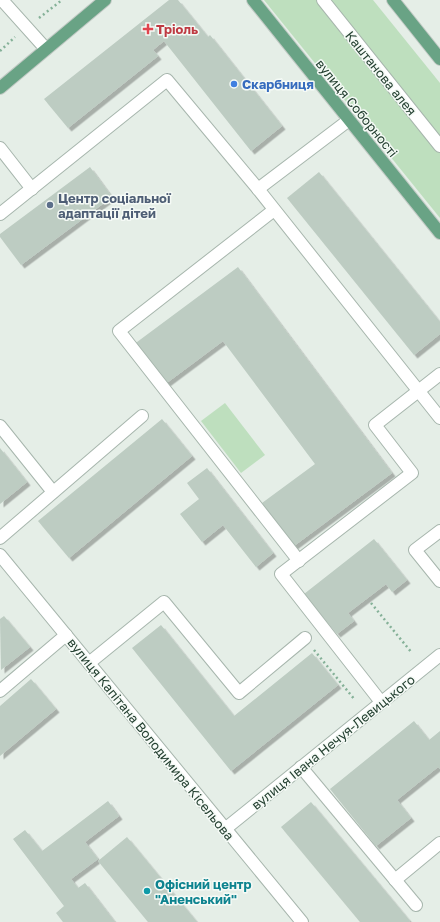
<svg xmlns="http://www.w3.org/2000/svg" width="440" height="922" viewBox="0 0 440 922" font-family="'Golos Text',sans-serif">
	<defs>
		<filter id="shadow"><feDropShadow dx="3.5" dy="3.5" stdDeviation="0" flood-color="#0004"/></filter>
	</defs>
	<rect width="100%" height="100%" fill="#e5eee7"/>
	<g fill="#bedfbe">
		<polygon points="264,0 373,0 440,83 440,218"/>
		<polygon points="225,403 265,455 241,473 201,421"/>
	</g>
	<g fill="#bdccc2" filter="url(#shadow)">
		<polygon points="169,0 178,0 208,37 210,35 282,126 251,151 164,41 153,50 158,56 68,128 44,99"/>
		<polygon points="90,167 112,197 21,265 0,237 0,234"/>
		<polygon points="319,172 440,322 440,334 414,355 287,198"/>
		<polygon points="238,267 392,473 294,546 262,503 315,464 223,341 164,385 133,345"/>
		<polygon points="162,419 192,456 69,558 38,521"/>
		<polygon points="0,448 27,482 0,504"/>
		<polygon points="207,468 273,553 256,567 223,525 202,542 180,514 199,499 187,483"/>
		<polygon points="374,539 407,580 392,592 386,584 348,613 354,621 337,634 304,594"/>
		<polygon points="4,616 30,647 1,670 0,619"/>
		<polygon points="161,625 234,716 312,653 338,685 231,771 132,648"/>
		<polygon points="31,679 56,709 0,756 0,706"/>
		<polygon points="414,721 429,740 440,731 440,769 438,767 397,800 411,818 376,846 330,789"/>
		<polygon points="108,801 119,816 85,842 98,859 71,879 78,888 85,883 115,922 63,922 56,913 64,906 13,839 25,830 42,851"/>
		<polygon points="311,802 410,921 409,922 360,922 281,827"/>
		<polygon points="127,837 197,922 148,922 98,861"/>
	</g>
	<g fill="none" stroke-linecap="round" stroke-linejoin="round">
		<g stroke="#a7b6ad" stroke-width="14">
			<g id="minor">
				<polyline points="2,0 46,49"/>
				<polyline points="323,0 440,146"/>
				<polyline points="0,148 32,189"/>
				<polyline points="258,189 349,120"/>
				<polyline points="274,210 119,331 299,561"/>
				<polyline points="0,214 167,80 258,189 440,418"/>
				<polyline points="0,426 53,492"/>
				<polyline points="440,531 415,550 440,581"/>
				<polyline points="0,538 142,416"/>
				<polyline points="0,555 302,922"/>
				<polyline points="89,663 164,602 239,693 305,638"/>
				<polyline points="0,691 66,635"/>
				<polyline points="381,702 281,574 412,473 375,425 440,374"/>
				<polyline points="301,767 416,905"/>
				<polyline points="225,829 440,655"/>
				<polyline points="395,880 440,843"/>
			</g>
		</g>
		<g stroke="#c2cac5" stroke-width="14">
			<g id="major">
				<polyline points="253,0 440,233"/>
				<polyline points="393,0 440,59"/>
				<polyline points="0,88 105,0"/>
			</g>
		</g>
		<g stroke="#85b198" stroke-width="2.5" stroke-dasharray="2 3" stroke-linecap="butt">
			<polyline points="39,18 62,0"/>
			<polyline points="0,51 15,37"/>
			<polyline points="371,603 412,653"/>
			<polyline points="314,650 355,700"/>
		</g>
		<use href="#minor" stroke="#fff" stroke-width="12"/>
		<use href="#major" stroke="#69a385" stroke-width="12"/>
	</g>
	<path fill="#e0444e" stroke="#f5faf6" stroke-width="1.5" d="M146 23h4v4h4v4h-4v4h-4v-4h-4v-4h4z"/>
	<circle fill="#3f7fe0" stroke="#f5faf6" stroke-width="1.5" cx="234" cy="84" r="4"/>
	<circle fill="#5c6f8a" stroke="#f5faf6" stroke-width="1.5" cx="50" cy="205" r="4"/>
	<circle fill="#0f9aa8" stroke="#f5faf6" stroke-width="1.5" cx="147" cy="891" r="4"/>
	<g text-anchor="middle" stroke-width="3" stroke-linejoin="round" paint-order="stroke">
		<g font-size="13" font-weight="bold" fill="#be3a42" stroke="#f5faf6" text-anchor="start">
			<text x="156" y="34">Тріоль</text>
		</g>
		<g font-size="13" fill="#244031" stroke="#f5faf6">
			<text transform="translate(381 73) rotate(51)" y="5">Каштанова алея</text>
			<text transform="translate(357 108) rotate(51)" y="5">вулиця Соборності</text>
			<text transform="translate(151 739) rotate(51)" y="5">вулиця Капітана Володимира Кісельова</text>
			<text transform="translate(333 742) rotate(-39)" y="5">вулиця Івана Нечуя-Левицького</text>
		</g>
		<g font-size="13" font-weight="bold" fill="#366cbe" stroke="#f5faf6" text-anchor="start">
			<text x="242" y="89">Скарбниця</text>
		</g>
		<g font-size="13" font-weight="bold" fill="#4e5e75" stroke="#f5faf6" text-anchor="start">
			<text x="58" y="203">Центр соціальної<tspan x="58" dy="15">адаптації дітей</tspan></text>
		</g>
		<g font-size="13" font-weight="bold" fill="#0d838f" stroke="#f5faf6" text-anchor="start">
			<text x="155" y="889">Офісний центр<tspan x="155" dy="15">"Аненський"</tspan></text>
		</g>
	</g>
</svg>
